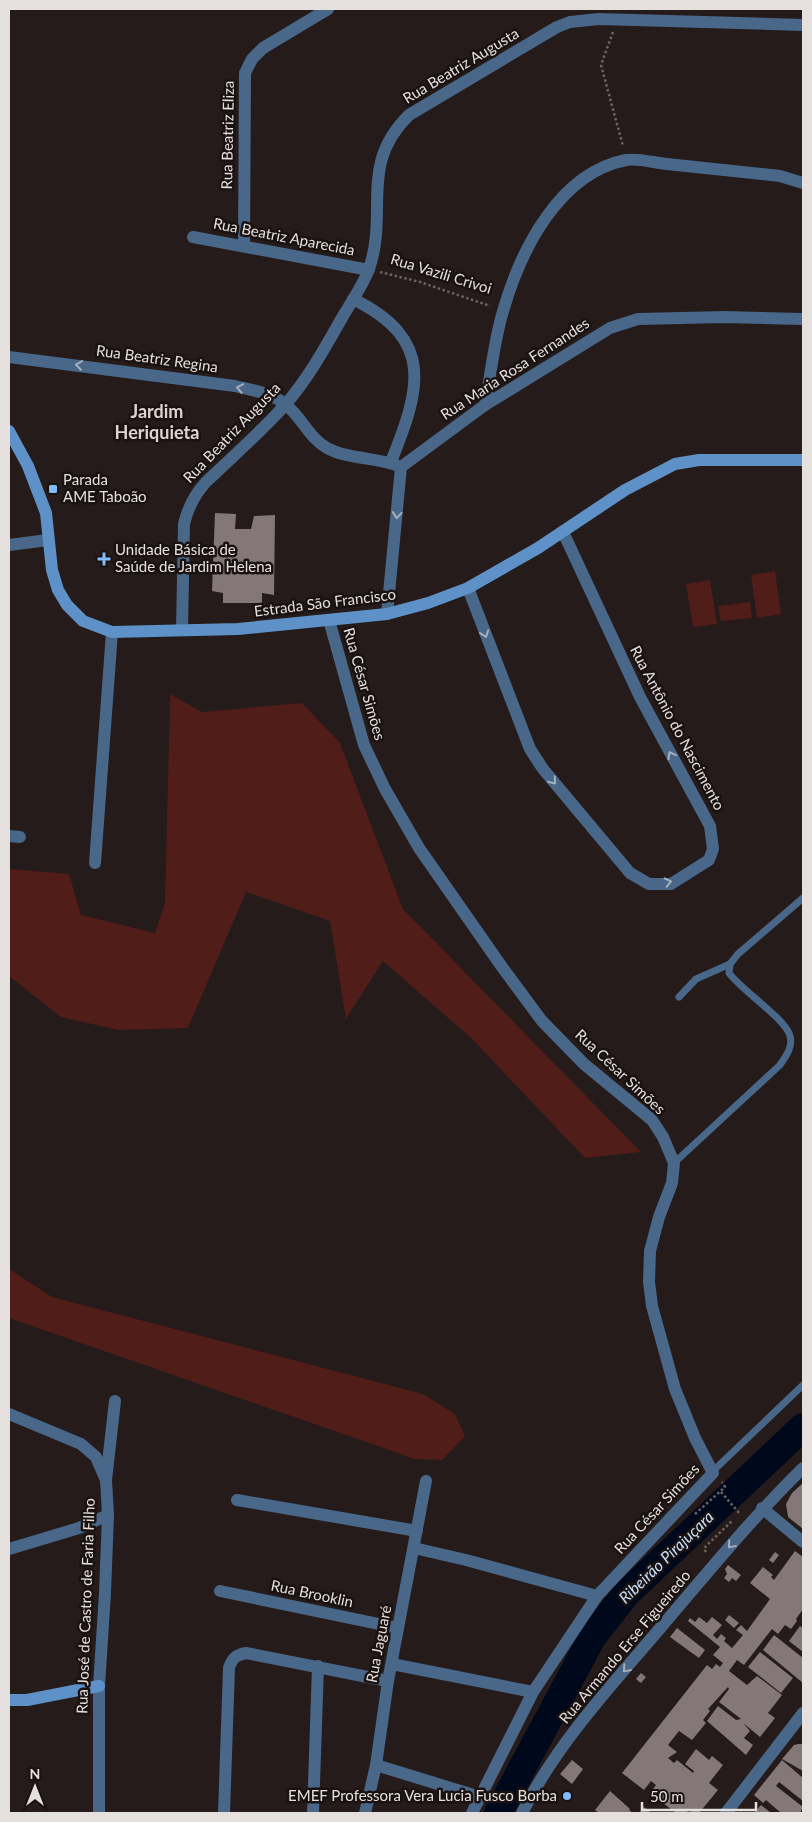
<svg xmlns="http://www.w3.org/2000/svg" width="812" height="1822" viewBox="0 0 812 1822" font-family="Lato,sans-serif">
	<rect width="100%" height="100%" fill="#241b1a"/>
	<g fill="#501d18">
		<polygon points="775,571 781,614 757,618 751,575"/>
		<polygon points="710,580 717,624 693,627 686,584"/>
		<polygon points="750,602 752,618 721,621 718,606"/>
		<polygon points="170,694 202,712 302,703 340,743 403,909 641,1152 585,1158 470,1037 383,961 346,1019 330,921 246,892 188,1028 118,1030 61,1017 9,976 9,869 69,874 81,915 155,933 165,903"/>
		<polygon points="9,1269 52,1297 423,1394 455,1414 465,1436 442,1460 415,1459 9,1318"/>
	</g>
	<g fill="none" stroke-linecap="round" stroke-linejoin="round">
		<polyline stroke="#00081c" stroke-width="28" points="498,1813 593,1636 626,1594 803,1427"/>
	</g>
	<g fill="#837877">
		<polygon points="215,513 236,514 235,529 251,529 254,516 275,515 274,595 262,593 262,603 223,603 223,593 212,591"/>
		<polygon points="803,1483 803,1529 788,1517 786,1504 792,1493"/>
		<polygon points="795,1551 803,1557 803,1609 796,1619 797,1621 791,1629 785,1625 778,1634 772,1629 744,1665 737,1660 729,1671 747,1685 757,1676 782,1695 768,1713 775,1718 760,1737 743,1723 750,1731 744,1738 753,1745 746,1755 707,1721 718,1706 736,1720 741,1719 719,1702 729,1689 728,1687 708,1709 710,1711 703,1720 706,1723 692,1740 679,1731 668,1745 677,1752 668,1758 674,1763 677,1760 693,1773 694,1771 685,1764 696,1749 709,1760 712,1756 723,1765 709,1783 718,1790 699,1813 688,1811 686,1813 676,1813 650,1793 656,1785 651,1781 644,1790 622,1773 707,1665 712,1669 716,1664 720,1667 723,1663 713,1655 720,1647 688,1621 690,1618 695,1622 699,1617 707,1623 712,1617 722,1625 713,1635 717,1639 721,1634 726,1638 724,1641 732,1648 743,1635 736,1630 741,1625 747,1631 770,1599 750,1583 763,1567 773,1575 771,1577 774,1580"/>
		<polygon points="775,1552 779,1555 773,1563 769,1560"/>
		<polygon points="728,1565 741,1575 736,1581 732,1578 729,1582 724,1578 727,1574 725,1569"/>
		<polygon points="729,1615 739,1623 734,1628 725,1620"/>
		<polygon points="800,1626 803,1628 803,1652 789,1641"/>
		<polygon points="677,1628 705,1650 699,1658 670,1637"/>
		<polygon points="774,1635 803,1658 803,1683 763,1650"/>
		<polygon points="760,1652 793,1678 781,1693 748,1667"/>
		<polygon points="641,1673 646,1677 641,1683 636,1679"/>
		<polygon points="798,1744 803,1744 803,1771 782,1759 794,1745"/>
		<polygon points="572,1760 583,1769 572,1784 560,1774"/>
		<polygon points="782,1760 803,1778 803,1801 779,1782 776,1786 803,1807 800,1813 781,1813 766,1800 763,1803 754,1795"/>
		<polygon points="610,1791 630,1809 629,1810 633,1813 599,1813 595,1810"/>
		<polygon points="761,1805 771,1813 754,1813"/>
		<polygon points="644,1807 651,1813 639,1813"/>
	</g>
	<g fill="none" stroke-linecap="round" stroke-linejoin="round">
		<g stroke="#6b6362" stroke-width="2.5" stroke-dasharray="2.5 2.5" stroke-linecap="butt">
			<polyline points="613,32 601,65 623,146"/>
			<polyline points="380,272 420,282 490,306"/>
			<polyline points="721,1492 740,1514"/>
			<polyline points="695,1514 725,1487 722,1482"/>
			<polyline points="706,1552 704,1549 706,1546 732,1521"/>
		</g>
		<g stroke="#486789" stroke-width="7">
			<polyline points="679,997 696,979 730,964"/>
			<path d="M674,1163L780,1065C786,1056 793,1047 790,1036C786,1019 741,990 729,973L730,964L738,954L803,898"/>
			<polyline points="713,1471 803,1385"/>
		</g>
		<g stroke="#486789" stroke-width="12">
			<polyline points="193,237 369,270"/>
			<polyline points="244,245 245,73 252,59 263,48 328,9"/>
			<path d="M353,299C436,340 420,389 391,462"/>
			<path d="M9,357L235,386C252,390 271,393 285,404C301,416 309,438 327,448C349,460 379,457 401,467"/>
			<path d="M485,405C491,374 494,339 504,308C521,250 559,173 626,160C638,158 655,163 667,164C705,168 743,172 780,176L803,183"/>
			<polyline points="9,545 48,540"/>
			<polyline points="468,588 530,749 543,769 630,873 649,884 671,884 709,860 713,849 710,826 640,697 563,532"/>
			<polyline points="387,614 401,467 485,405 610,328 638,319 724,317 803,319"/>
			<polyline points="329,620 364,745 385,789 419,848 502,967 542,1021 584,1064 652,1120 663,1137 674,1163 672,1183 659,1217 650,1251 649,1282 652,1306 675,1389 695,1438 713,1473 597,1596 533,1692 472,1813"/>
			<path d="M182,630L184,524C188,507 194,495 206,482C232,457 261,432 285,405C308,379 326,346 343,316C352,301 363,285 369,269C389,211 358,165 409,115L557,27L570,22L599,19L803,25"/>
			<polyline points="9,836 20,837"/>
			<polyline points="95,863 112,632"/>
			<polyline points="9,1414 81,1444 96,1457 106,1480"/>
			<polyline points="237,1500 417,1531"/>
			<polyline points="762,1508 803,1542"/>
			<polyline points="414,1548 466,1560 597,1596"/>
			<polyline points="9,1549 79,1528 108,1515"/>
			<polyline points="220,1591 398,1628"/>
			<polyline points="392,1664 533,1692"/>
			<polyline points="376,1765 480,1797"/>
			<polyline points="99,1813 99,1686 105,1593 108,1515 106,1480 115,1401"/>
			<path d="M224,1813L229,1668C232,1658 236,1655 246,1653L388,1681"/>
			<polyline points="313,1813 318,1666"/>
			<polyline points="365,1813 376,1765 388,1681 426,1481"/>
			<path d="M522,1813C557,1743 612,1685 662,1626C708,1572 752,1518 803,1468"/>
			<polyline points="726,1813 803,1713"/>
		</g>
		<g stroke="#5d91c7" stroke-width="12">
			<polyline points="9,431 28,466 46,513 52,570 58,590 67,605 83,621 112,632 238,629 387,614 428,603 468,588 538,548 625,490 675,464 699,460 803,460"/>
			<polyline points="9,1700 27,1700 99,1686"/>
		</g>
	</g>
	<defs><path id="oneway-chevron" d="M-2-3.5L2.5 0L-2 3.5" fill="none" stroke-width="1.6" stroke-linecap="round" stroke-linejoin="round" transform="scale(1.25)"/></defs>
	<g stroke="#a6afbc">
		<use href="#oneway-chevron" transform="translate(79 365) rotate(-172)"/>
		<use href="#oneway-chevron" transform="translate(240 388) rotate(-169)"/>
		<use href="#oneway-chevron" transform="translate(397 515) rotate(95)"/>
		<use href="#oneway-chevron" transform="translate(485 634) rotate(70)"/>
		<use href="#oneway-chevron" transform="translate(671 755) rotate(-119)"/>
		<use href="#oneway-chevron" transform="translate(553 781) rotate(51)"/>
		<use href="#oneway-chevron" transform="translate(668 882) rotate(-13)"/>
		<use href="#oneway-chevron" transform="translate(731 1545) rotate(130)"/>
		<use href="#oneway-chevron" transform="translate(626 1669) rotate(131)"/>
	</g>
	<g fill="#81bcfa" stroke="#1a1211" stroke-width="2">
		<rect x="48" y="484" width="10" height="10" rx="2.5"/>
		<path d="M101.5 551.5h5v5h5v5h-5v5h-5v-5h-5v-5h5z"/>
		<circle cx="567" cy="1796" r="5"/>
	</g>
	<g text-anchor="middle" stroke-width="5" stroke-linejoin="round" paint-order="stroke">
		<g font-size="15" fill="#e5dfde" stroke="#1a1211">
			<text transform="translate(461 66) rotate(-31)" y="5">Rua Beatriz Augusta</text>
			<text transform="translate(228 135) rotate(-89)" y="5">Rua Beatriz Eliza</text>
			<text transform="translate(284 237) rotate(11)" y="5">Rua Beatriz Aparecida</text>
			<text transform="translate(441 274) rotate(17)" y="5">Rua Vazili Crivoi</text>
			<text transform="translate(157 359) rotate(8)" y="5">Rua Beatriz Regina</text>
			<text transform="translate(515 369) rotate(-33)" y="5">Rua Maria Rosa Fernandes</text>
			<text transform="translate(232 433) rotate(-46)" y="5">Rua Beatriz Augusta</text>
			<text transform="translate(325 603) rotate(-7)" y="5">Estrada São Francisco</text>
			<text transform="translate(364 684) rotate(74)" y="5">Rua César Simões</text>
			<text transform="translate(677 728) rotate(62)" y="5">Rua Antônio do Nascimento</text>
			<text transform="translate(620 1072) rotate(43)" y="5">Rua César Simões</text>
			<text transform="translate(657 1509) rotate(-47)" y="5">Rua César Simões</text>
			<text transform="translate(312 1594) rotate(12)" y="5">Rua Brooklin</text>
			<text transform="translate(86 1606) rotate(-88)" y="5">Rua José de Castro de Faria Filho</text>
			<text transform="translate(379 1644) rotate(-79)" y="5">Rua Jaguaré</text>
			<text transform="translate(625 1647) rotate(-50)" y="5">Rua Armando Erse Figueiredo</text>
		</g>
		<g font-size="15" fill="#e5dfde" stroke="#1a1211" text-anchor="start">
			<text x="63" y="485">Parada<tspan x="63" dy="17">AME Taboão</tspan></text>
			<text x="115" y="555">Unidade Básica de<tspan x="115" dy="17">Saúde de Jardim Helena</tspan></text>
			<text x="557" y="1801" text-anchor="end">EMEF Professora Vera Lucia Fusco Borba</text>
		</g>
		<g font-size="16" font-style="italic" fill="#c7e0fb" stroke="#1a1211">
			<text transform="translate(666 1557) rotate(-44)" y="6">Ribeirão Pirajuçara</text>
		</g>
		<g font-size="18" font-weight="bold" fill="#dfd3d1" stroke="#1a1211">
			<text x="157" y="418">Jardim<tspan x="157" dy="21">Heriquieta</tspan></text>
		</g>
	</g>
	<rect width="812" height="1822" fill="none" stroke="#e5dfde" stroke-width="20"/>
	<g transform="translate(35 1787)" stroke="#1a1211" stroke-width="4" paint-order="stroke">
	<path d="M0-4L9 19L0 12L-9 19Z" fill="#e5dfde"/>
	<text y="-8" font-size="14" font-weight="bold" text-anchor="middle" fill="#e5dfde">N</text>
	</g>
	<path d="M642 1802v8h114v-8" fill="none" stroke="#e5dfde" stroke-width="2.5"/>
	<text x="650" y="1802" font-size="15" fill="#e5dfde" stroke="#1a1211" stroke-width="4" paint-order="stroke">50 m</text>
</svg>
